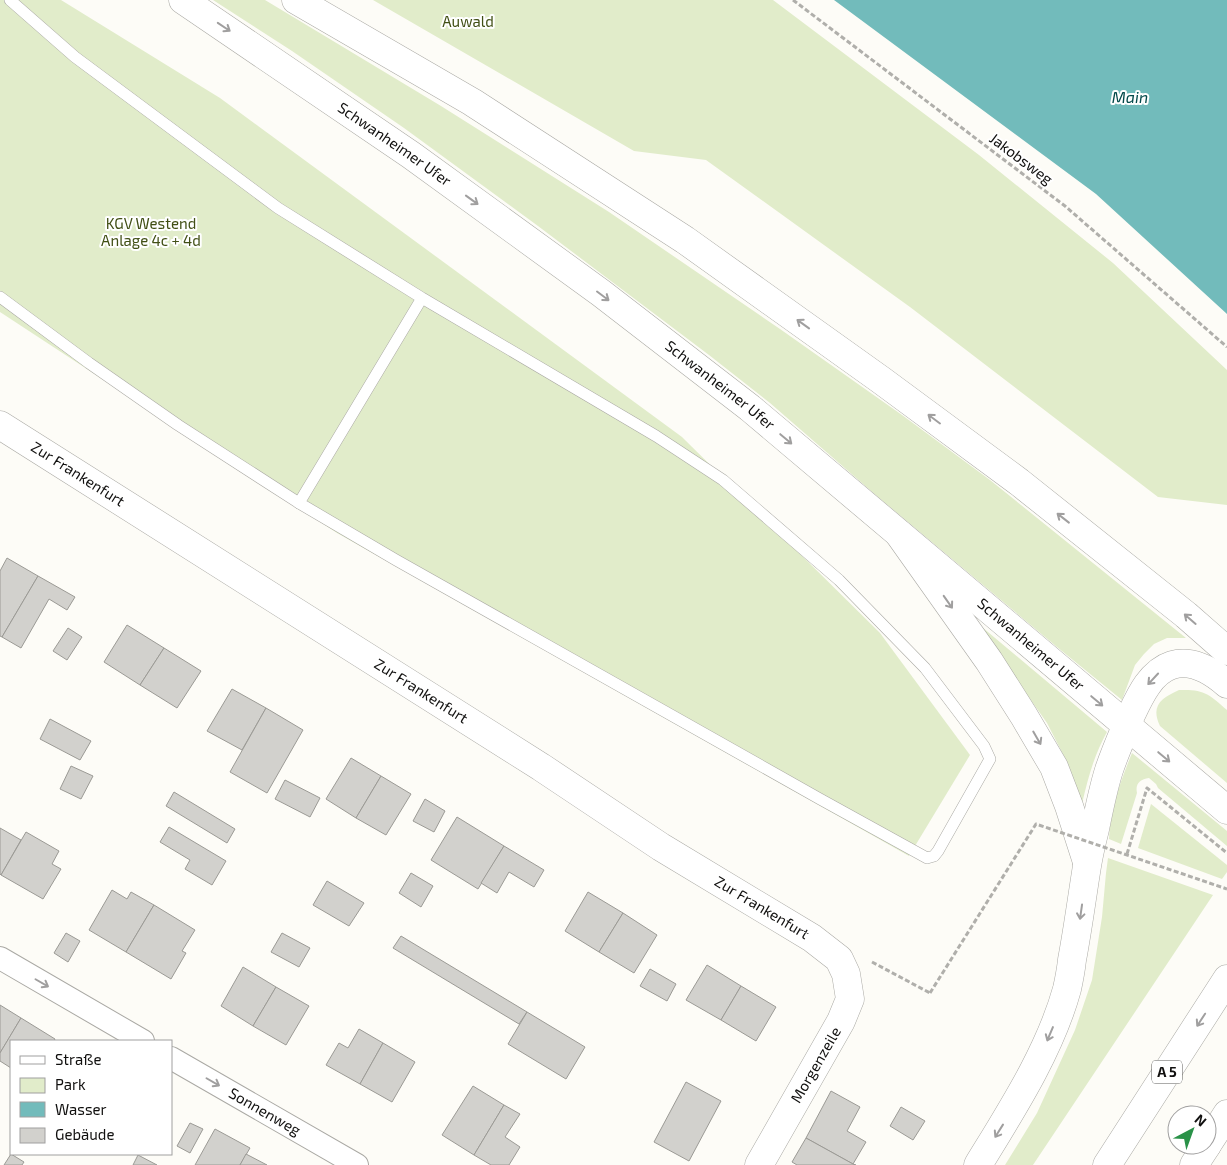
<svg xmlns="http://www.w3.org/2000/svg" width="1227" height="1165" viewBox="0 0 1227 1165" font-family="'Exo 2',sans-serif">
	<rect width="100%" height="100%" fill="#fdfcf7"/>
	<g fill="#e1ecca">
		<polygon points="0,0 61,0 220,98 682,437 880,633 970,755 909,856 337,533 0,312"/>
		<polygon points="213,0 265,0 441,106 609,212 780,329 902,415 990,480 1186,638 1167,638 1154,644 1144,654 1135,665 1122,700 1057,647 878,497 770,403 709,355 538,226 404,128 292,51"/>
		<polygon points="373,0 773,0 979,155 1113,263 1227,370 1227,505 1158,497 910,307 706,160 634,151"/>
		<path d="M976,622L1107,732C1094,755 1088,778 1082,804L1068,764L1047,723Z"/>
		<path d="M1179,690C1204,689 1209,694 1227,710V783L1160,726C1150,705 1162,698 1179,690Z"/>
		<path d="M1132,753L1227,831V846L1158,788L1156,784L1149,778C1140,779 1135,784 1137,793L1121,844L1109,839C1110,809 1121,780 1132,753Z"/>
		<polygon points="1151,804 1227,865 1227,872 1222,879 1138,848"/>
		<polygon points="1108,858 1213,895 1033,1165 1005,1165 1037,1113 1075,1030 1092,980 1102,917 1106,873"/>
	</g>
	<polygon fill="#72bbbb" points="834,0 1227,0 1227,314 1096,194"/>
	<g fill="#d2d1cd" stroke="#9b9a95">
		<polygon points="7,558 38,576 2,637 0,636 0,571"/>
		<polygon points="38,576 75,597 67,610 49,599 21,648 2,637"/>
		<polygon points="127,625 164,648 140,685 104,662"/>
		<polygon points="68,628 82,637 67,660 53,651"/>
		<polygon points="164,648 201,671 177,708 140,685"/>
		<polygon points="232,689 266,708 242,750 207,731"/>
		<polygon points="266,708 303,730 267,793 230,772"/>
		<polygon points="50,719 91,741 80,760 40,739"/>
		<polygon points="351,758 381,776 356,818 326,799"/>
		<polygon points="71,766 93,776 81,799 60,789"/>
		<polygon points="381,776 411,794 386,835 356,818"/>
		<polygon points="285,780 320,798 310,817 275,799"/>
		<polygon points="174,792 235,829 227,843 166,806"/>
		<polygon points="425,799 445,811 434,832 413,821"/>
		<polygon points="457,817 504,846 478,889 431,860"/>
		<polygon points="169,827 226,861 212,885 185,869 190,860 160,842"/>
		<polygon points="0,828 21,840 1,875 0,874"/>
		<polygon points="26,832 59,851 52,864 61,869 43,899 1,875"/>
		<polygon points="504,846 544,870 534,887 509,872 497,893 481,883"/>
		<polygon points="411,873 433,886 421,907 399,893"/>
		<polygon points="327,881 364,903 349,926 313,905"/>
		<polygon points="112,890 127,899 131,892 154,905 126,952 89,930"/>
		<polygon points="588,892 623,913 599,952 565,931"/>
		<polygon points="154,905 195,930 182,951 186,953 171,979 126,952"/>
		<polygon points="623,913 657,935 634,973 599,952"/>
		<polygon points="66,933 80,941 68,962 54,953"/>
		<polygon points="282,933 310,948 299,967 271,952"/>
		<polygon points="401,936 527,1012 519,1024 393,948"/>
		<polygon points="707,965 741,986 721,1020 686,1000"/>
		<polygon points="243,967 276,987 253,1026 221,1006"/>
		<polygon points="650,969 676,984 667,1001 640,986"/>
		<polygon points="741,986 776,1007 756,1041 721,1020"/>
		<polygon points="276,987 309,1006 286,1045 253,1026"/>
		<polygon points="0,1005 21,1018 0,1053"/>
		<polygon points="527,1012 585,1047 566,1079 508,1044"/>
		<polygon points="21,1018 55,1039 54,1041 11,1041 11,1068 0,1061 0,1053"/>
		<polygon points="359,1029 383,1043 360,1084 326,1065 339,1043 348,1048"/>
		<polygon points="383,1043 415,1062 392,1102 360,1084"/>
		<polygon points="686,1082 721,1101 689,1161 654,1142"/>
		<polygon points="473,1086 504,1105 474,1155 442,1135"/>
		<polygon points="831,1091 860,1107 847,1131 866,1142 853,1164 806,1138"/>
		<polygon points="504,1105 520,1114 505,1137 520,1147 509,1165 491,1165 474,1155"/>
		<polygon points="901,1107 925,1121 913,1140 890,1126"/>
		<polygon points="190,1123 203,1129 190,1153 177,1146"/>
		<polygon points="215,1129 250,1148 240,1165 195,1165"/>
		<polygon points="806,1138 853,1164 856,1165 797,1165 792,1162"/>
		<polygon points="11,1154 24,1162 22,1165 4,1165"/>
		<polygon points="246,1154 267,1165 240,1165"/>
		<polygon points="138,1155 157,1165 133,1165"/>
	</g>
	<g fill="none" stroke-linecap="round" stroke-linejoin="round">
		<g stroke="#aaa9a4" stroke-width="12">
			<g id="lane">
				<polyline points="10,0 75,57 278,208 422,298 656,436 723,480 839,580 925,668 984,746 990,759 938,851 934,856 927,858 820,799 396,560 299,503 422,298"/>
				<polyline points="0,297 89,363 178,425 299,503"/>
			</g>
		</g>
		<g stroke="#aaa9a4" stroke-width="24">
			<g id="street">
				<polyline points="0,958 143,1041"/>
				<path id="s1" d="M171,1058L357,1165"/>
			</g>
		</g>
		<g stroke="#aaa9a4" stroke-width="29">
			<g id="secondary">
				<path id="s2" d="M183,0L411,155L601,293L750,408L1227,810"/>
				<polyline points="296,0 472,102 685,240 881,380 1019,482 1186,615 1227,651"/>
				<path id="s3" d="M0,425L541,767L661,847L812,938L839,959L846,974L850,999L841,1021L759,1165"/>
			</g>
		</g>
		<g stroke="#aaa9a4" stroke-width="29">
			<g id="highway">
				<polyline points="899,534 989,661 1024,716 1054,767 1069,806 1087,862"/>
				<polyline points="1207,1145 1227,1114"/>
				<path d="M978,1165C1011,1111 1050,1051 1067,989C1069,980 1071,969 1072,960C1078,928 1082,897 1087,866C1089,853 1092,841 1095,829C1099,809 1103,789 1109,770C1115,752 1123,734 1130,717C1139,698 1150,672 1172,665C1192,659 1212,671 1227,684"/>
				<polyline points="1107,1165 1227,979"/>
				<polyline points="1194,1165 1207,1145"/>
			</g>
		</g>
		<g stroke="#b0afab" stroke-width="3" stroke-dasharray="5 2.5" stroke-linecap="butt">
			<polyline points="793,0 1065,206 1227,347"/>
			<polyline points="1127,854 1147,788 1227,853"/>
			<polyline points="872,962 930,993"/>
		</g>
		<use href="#lane" stroke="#fff" stroke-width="11"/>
		<use href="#street" stroke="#fff" stroke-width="22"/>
		<use href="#secondary" stroke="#fff" stroke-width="28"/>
		<use href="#highway" stroke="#fff" stroke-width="28"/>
		<polyline stroke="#b0afab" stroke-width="3" stroke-dasharray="5 2.5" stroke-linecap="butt" points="930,993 1036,824 1227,889"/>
	</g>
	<defs><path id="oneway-shaft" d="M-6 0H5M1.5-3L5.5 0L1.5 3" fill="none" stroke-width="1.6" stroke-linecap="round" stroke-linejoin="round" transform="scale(1.25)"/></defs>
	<g stroke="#a09f9f">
		<use href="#oneway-shaft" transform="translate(224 27) rotate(34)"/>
		<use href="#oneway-shaft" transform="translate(472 200) rotate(36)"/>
		<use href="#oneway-shaft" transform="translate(603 296) rotate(37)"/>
		<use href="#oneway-shaft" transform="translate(803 324) rotate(-144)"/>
		<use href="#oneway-shaft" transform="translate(934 419) rotate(-143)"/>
		<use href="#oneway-shaft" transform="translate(786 439) rotate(40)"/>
		<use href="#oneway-shaft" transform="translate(1063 518) rotate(-142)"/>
		<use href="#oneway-shaft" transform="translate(948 602) rotate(55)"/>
		<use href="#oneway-shaft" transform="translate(1190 619) rotate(-139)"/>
		<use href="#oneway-shaft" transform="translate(1153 679) rotate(133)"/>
		<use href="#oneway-shaft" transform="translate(1097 701) rotate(40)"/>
		<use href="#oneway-shaft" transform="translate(1037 738) rotate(60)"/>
		<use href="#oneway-shaft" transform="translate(1164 757) rotate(40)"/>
		<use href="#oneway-shaft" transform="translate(1081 912) rotate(98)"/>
		<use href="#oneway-shaft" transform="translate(42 983) rotate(30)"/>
		<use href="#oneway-shaft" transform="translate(1201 1020) rotate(123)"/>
		<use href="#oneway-shaft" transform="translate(1050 1034) rotate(113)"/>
		<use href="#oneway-shaft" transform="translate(213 1082) rotate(30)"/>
		<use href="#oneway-shaft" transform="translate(999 1131) rotate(122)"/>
	</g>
	<g text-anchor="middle" stroke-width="4" stroke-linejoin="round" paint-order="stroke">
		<rect fill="#fff" stroke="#585857" stroke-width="1" x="1152" y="1060.5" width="30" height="23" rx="4"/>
		<g font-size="14" font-weight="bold" fill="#11100f">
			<text x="1167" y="1077">A 5</text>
		</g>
		<g font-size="15" fill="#414f15" stroke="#fff">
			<text x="468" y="27">Auwald</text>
			<text x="151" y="229">KGV Westend<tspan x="151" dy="17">Anlage 4c + 4d</tspan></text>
		</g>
		<g font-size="15" fill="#11100f" stroke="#fff">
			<text dy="5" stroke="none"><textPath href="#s2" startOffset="256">Schwanheimer Ufer</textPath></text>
			<text transform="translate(1021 159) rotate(37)" y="5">Jakobsweg</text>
			<text dy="5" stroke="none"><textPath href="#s2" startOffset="661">Schwanheimer Ufer</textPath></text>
			<text dy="5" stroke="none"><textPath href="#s3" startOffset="92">Zur Frankenfurt</textPath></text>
			<text dy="5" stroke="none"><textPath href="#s2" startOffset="1066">Schwanheimer Ufer</textPath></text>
			<text dy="5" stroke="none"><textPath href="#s3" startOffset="498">Zur Frankenfurt</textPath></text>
			<text dy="5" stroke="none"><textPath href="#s3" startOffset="902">Zur Frankenfurt</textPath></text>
			<text transform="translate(816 1065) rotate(-60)" y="5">Morgenzeile</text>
			<text dy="5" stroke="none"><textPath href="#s1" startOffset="108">Sonnenweg</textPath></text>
		</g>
		<g font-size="16" font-style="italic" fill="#044a4b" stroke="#fff">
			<text x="1130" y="103">Main</text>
		</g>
	</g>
	<rect x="10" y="1040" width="162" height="115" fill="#ffffff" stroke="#a09f9f"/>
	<rect x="20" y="1056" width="25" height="8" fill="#ffffff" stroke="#a09f9f"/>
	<text x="55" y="1065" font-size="15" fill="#11100f">Straße</text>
	<rect x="20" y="1078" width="25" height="15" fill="#e1ecca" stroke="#a09f9f"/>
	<text x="55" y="1090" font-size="15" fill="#11100f">Park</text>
	<rect x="20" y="1102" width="25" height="15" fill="#72bbbb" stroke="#a09f9f"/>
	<text x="55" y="1115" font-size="15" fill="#11100f">Wasser</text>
	<rect x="20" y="1128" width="25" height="15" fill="#d2d1cd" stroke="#a09f9f"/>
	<text x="55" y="1140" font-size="15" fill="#11100f">Gebäude</text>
	<g transform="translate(1192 1130) rotate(41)"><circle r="24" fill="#ffffff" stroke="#a09f9f"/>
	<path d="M0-4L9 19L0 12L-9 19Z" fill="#2a9248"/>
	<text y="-8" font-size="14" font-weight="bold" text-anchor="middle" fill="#11100f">N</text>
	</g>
</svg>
